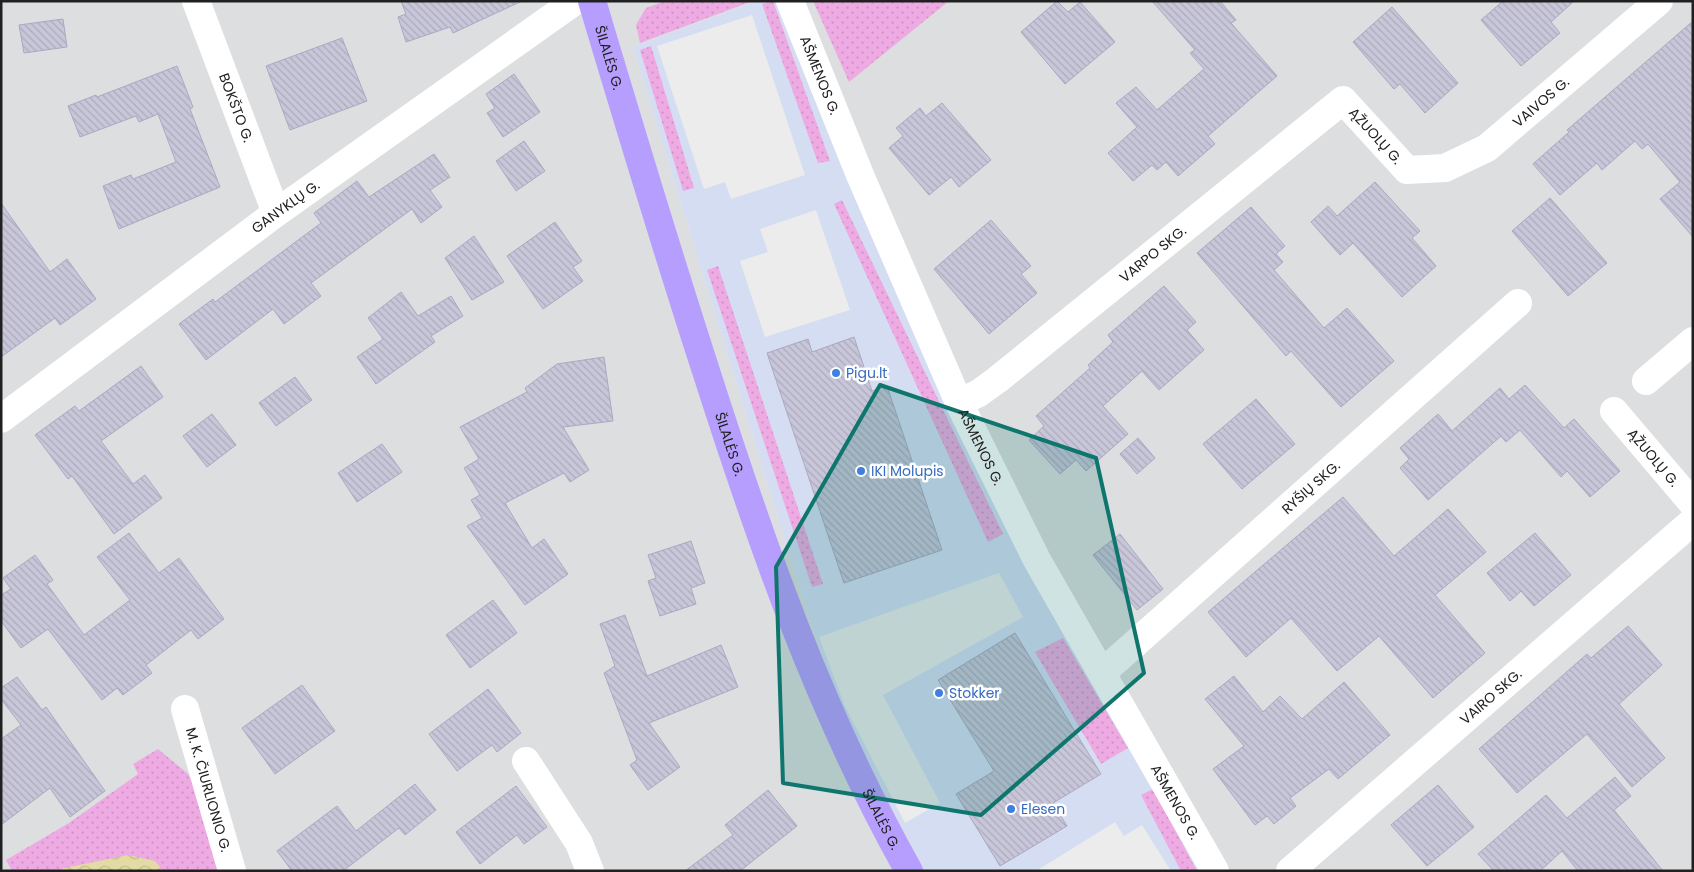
<svg xmlns="http://www.w3.org/2000/svg" width="1694" height="872" viewBox="0 0 1694 872" font-family="Poppins,sans-serif">
	<defs>
		<pattern id="grass-dots" width="8" height="8" patternUnits="userSpaceOnUse" patternTransform="scale(1.25)"><rect width="8" height="8" fill="#eeaae2"/><path d="M2 2h.1M6 6h.1" fill="none" stroke="#cc92c2" stroke-width="1.8" stroke-linecap="round"/></pattern>
		<pattern id="water-waves" width="16" height="10" patternUnits="userSpaceOnUse" patternTransform="scale(1.25)"><rect width="16" height="10" fill="#e2dca4"/><path d="M0 5q4-4 8 0t8 0" fill="none" stroke="#c2bc8d"/></pattern>
		<pattern id="building-back-hatch" width="6" height="6" patternUnits="userSpaceOnUse" patternTransform="scale(1.25)"><rect width="6" height="6" fill="#c8c6d9"/><path d="M-1 5l2 2M0 0l6 6M5-1l2 2" fill="none" stroke="#acaaba"/></pattern>
	</defs>
	<rect width="100%" height="100%" fill="#eae6f2"/>
	<g fill="#dddedf">
		<polygon points="1,1 757,1 633,47 809,618 841,708 925,871 1,871"/>
		<polygon points="780,1 1693,1 1693,871 1204,871 1132,745"/>
	</g>
	<polygon fill="#d5ddf3" points="757,1 780,1 854,194 1204,871 925,871 866,759 841,708 809,618 633,47"/>
	<g fill="url(#grass-dots)">
		<polygon points="665,1 750,1 750,2 640,43 636,25 646,8"/>
		<polygon points="773,1 830,161 818,163 762,4"/>
		<polygon points="813,1 949,1 849,82"/>
		<polygon points="651,46 694,188 683,191 640,50"/>
		<polygon points="842,200 1003,534 988,542 834,204"/>
		<polygon points="718,266 823,584 812,587 707,270"/>
		<polygon points="1063,638 1128,748 1101,764 1035,652"/>
		<polygon points="158,749 188,774 200,796 220,871 12,871 6,860 69,823 138,774 133,764"/>
		<polygon points="1153,789 1197,871 1181,871 1141,795"/>
	</g>
	<g fill="#ececec">
		<polygon points="752,15 805,175 731,199 725,182 704,189 657,46"/>
		<polygon points="816,210 850,310 765,337 740,261 768,252 760,229"/>
		<polygon points="999,573 1023,617 883,695 940,803 905,823 845,706 819,637"/>
		<polygon points="1115,822 1124,836 1142,825 1171,871 1036,871"/>
	</g>
	<polygon fill="url(#water-waves)" points="128,855 155,861 163,871 50,871"/>
	<g fill="url(#building-back-hatch)" stroke="#aba8c4">
		<polygon points="401,1 522,1 453,33 450,27 406,42 398,17 406,14"/>
		<polygon points="1057,1 1068,12 1080,2 1115,42 1065,84 1021,32"/>
		<polygon points="1152,1 1220,1 1236,20 1231,23 1277,76 1208,136 1215,144 1178,176 1166,162 1157,170 1152,165 1133,181 1108,153 1137,127 1116,103 1136,87 1157,110 1204,69 1190,53 1195,50"/>
		<polygon points="1503,1 1574,1 1551,22 1560,33 1521,66 1481,20"/>
		<polygon points="1392,7 1458,83 1425,113 1400,84 1394,89 1353,42"/>
		<polygon points="63,19 67,47 24,53 19,25"/>
		<polygon points="1693,21 1693,237 1660,199 1680,182 1648,144 1642,149 1635,141 1602,170 1597,163 1560,195 1533,164 1569,132 1567,130"/>
		<polygon points="342,38 367,101 290,130 266,66"/>
		<polygon points="177,66 193,107 190,109 220,187 119,229 103,186 131,175 133,179 176,162 158,114 139,122 136,116 80,137 68,106 96,95 97,97"/>
		<polygon points="514,74 540,112 503,137 487,113 495,108 486,94"/>
		<polygon points="942,103 991,160 959,187 951,177 929,195 889,148 903,136 896,128 920,108 926,116"/>
		<polygon points="524,141 545,171 516,191 496,161"/>
		<polygon points="434,154 450,177 430,190 442,207 421,223 412,209 311,283 321,296 284,324 273,309 206,360 179,324 213,299 215,302 321,223 314,213 357,181 369,197"/>
		<polygon points="1375,182 1420,231 1412,238 1436,266 1402,297 1353,243 1340,255 1311,222 1328,206 1337,216"/>
		<polygon points="1550,198 1607,263 1568,296 1512,231"/>
		<polygon points="1,203 50,272 67,259 96,299 60,325 55,318 1,357"/>
		<polygon points="1251,207 1285,246 1276,254 1283,262 1274,270 1324,328 1347,308 1394,361 1341,407 1291,351 1286,356 1197,253"/>
		<polygon points="991,220 1031,266 1021,274 1037,293 989,334 934,269"/>
		<polygon points="555,222 582,261 573,267 583,281 543,309 507,256"/>
		<polygon points="474,236 504,282 472,300 445,258"/>
		<polygon points="1164,286 1196,322 1187,330 1204,350 1159,390 1142,371 1103,406 1128,434 1086,471 1076,460 1060,474 1029,440 1044,426 1036,416 1090,368 1088,365 1113,342 1108,335"/>
		<polygon points="401,292 418,316 451,296 463,316 431,336 435,342 376,384 357,357 383,339 368,318"/>
		<polygon points="854,337 872,391 887,386 942,550 844,583 767,353 808,339 812,352"/>
		<polygon points="604,357 613,421 563,427 589,470 570,482 564,473 505,503 532,548 544,539 568,574 525,605 467,526 482,518 471,500 480,495 464,468 479,459 460,427 527,392 525,388 557,364"/>
		<polygon points="141,366 163,397 101,441 133,484 145,475 162,498 114,534 72,476 68,479 35,435 75,406 79,411"/>
		<polygon points="295,377 312,400 276,426 259,403"/>
		<polygon points="1525,385 1564,428 1574,419 1620,471 1590,497 1567,471 1561,477 1520,430 1506,442 1501,436 1428,500 1400,468 1409,459 1400,448 1438,414 1452,431 1500,388 1509,399"/>
		<polygon points="1256,399 1295,444 1242,489 1203,444"/>
		<polygon points="212,414 236,445 207,467 183,436"/>
		<polygon points="1138,438 1155,458 1137,474 1120,454"/>
		<polygon points="382,444 402,472 357,502 338,473"/>
		<polygon points="1343,497 1394,556 1448,509 1486,552 1435,595 1485,653 1433,698 1379,636 1337,671 1291,618 1246,657 1208,612"/>
		<polygon points="129,533 159,573 179,558 224,619 198,639 191,630 146,665 152,673 123,695 117,688 102,700 48,629 21,648 1,621 1,595 11,589 3,578 35,555 53,580 47,584 84,635 130,600 97,557"/>
		<polygon points="1535,533 1571,575 1534,606 1521,591 1510,601 1487,573"/>
		<polygon points="1120,534 1163,589 1137,610 1093,555"/>
		<polygon points="691,541 705,583 691,588 696,604 660,616 648,581 656,578 648,555"/>
		<polygon points="493,600 517,633 470,668 446,635"/>
		<polygon points="625,615 647,676 721,645 738,687 649,723 680,767 648,790 630,765 637,760 604,673 615,666 600,624"/>
		<polygon points="1628,626 1662,665 1619,704 1665,758 1632,787 1587,734 1517,793 1479,749 1587,654 1591,658"/>
		<polygon points="1015,633 1101,774 1053,803 1067,826 1000,866 956,794 994,771 938,680"/>
		<polygon points="1234,676 1263,712 1280,696 1302,719 1344,682 1390,735 1338,779 1329,769 1290,798 1296,806 1274,824 1267,816 1255,825 1213,769 1244,746 1205,699"/>
		<polygon points="17,677 42,710 46,707 105,791 70,817 50,788 1,825 1,739 21,725 1,699 1,688"/>
		<polygon points="302,685 335,731 275,774 242,728"/>
		<polygon points="488,689 521,733 497,752 492,745 457,771 429,734"/>
		<polygon points="1615,777 1631,796 1614,810 1663,871 1578,871 1562,851 1540,871 1494,871 1478,854 1546,795 1567,818"/>
		<polygon points="415,784 436,810 405,835 399,828 343,871 292,871 277,851 337,806 356,831"/>
		<polygon points="1438,785 1474,827 1427,866 1391,825"/>
		<polygon points="516,786 547,827 524,844 517,835 480,864 456,832"/>
		<polygon points="768,790 797,826 740,871 685,871 733,835 725,825"/>
	</g>
	<g fill="none" stroke-linecap="round" stroke-linejoin="round">
		<g stroke="#fff" stroke-width="28">
			<path id="s1" d="M196,1L276,213"/>
			<path id="s2" d="M790,1L860,175L959,403L1037,560L1215,871"/>
			<polyline points="1646,381 1693,341"/>
			<path id="s3" d="M959,403L979,393L997,380L1343,100L1407,170L1445,168L1487,148L1659,1"/>
			<path id="s4" d="M1614,411L1693,504"/>
			<path id="s5" d="M1,419L276,213L575,1"/>
			<path id="s6" d="M1103,672L1518,303"/>
			<path id="s7" d="M185,709L232,871"/>
			<polyline points="526,761 579,843 590,871"/>
			<path id="s8" d="M1290,871L1693,521"/>
		</g>
		<path stroke="#b69eff" stroke-width="28" id="s9" d="M592,1C629,125 666,248 706,371C761,543 820,713 909,871"/>
	</g>
	<path fill="#0f766e" fill-opacity="0.2" stroke="#0f766e" stroke-width="4" stroke-linejoin="round" d="M880,385L1096,458L1144,673L981,815L783,783L776,567Z"/>
	<g fill="#3f7fe0" stroke="#fff" stroke-width="2">
		<circle cx="836" cy="373" r="5"/>
		<circle cx="861" cy="471" r="5"/>
		<circle cx="939" cy="693" r="5"/>
		<circle cx="1011" cy="809" r="5"/>
	</g>
	<g text-anchor="middle" stroke-width="5" stroke-linejoin="round" paint-order="stroke">
		<g font-size="14" fill="#202020" stroke="#fff">
			<text dy="5" stroke="none"><textPath href="#s9" startOffset="59">ŠILALĖS G.</textPath></text>
			<text dy="5" stroke="none"><textPath href="#s2" startOffset="80">AŠMENOS G.</textPath></text>
			<text dy="5" stroke="none"><textPath href="#s3" startOffset="740">VAIVOS G.</textPath></text>
			<text dy="5" stroke="none"><textPath href="#s1" startOffset="114">BOKŠTO G.</textPath></text>
			<text dy="5" stroke="none"><textPath href="#s3" startOffset="538">ĄŽUOLŲ G.</textPath></text>
			<text dy="5" stroke="none"><textPath href="#s5" startOffset="355">GANYKLŲ G.</textPath></text>
			<text dy="5" stroke="none"><textPath href="#s3" startOffset="245">VARPO SKG.</textPath></text>
			<text dy="5" stroke="none"><textPath href="#s9" startOffset="464">ŠILALĖS G.</textPath></text>
			<text dy="5" stroke="none"><textPath href="#s2" startOffset="485">AŠMENOS G.</textPath></text>
			<text dy="5" stroke="none"><textPath href="#s4" startOffset="61">ĄŽUOLŲ G.</textPath></text>
			<text dy="5" stroke="none"><textPath href="#s6" startOffset="278">RYŠIŲ SKG.</textPath></text>
			<text dy="5" stroke="none"><textPath href="#s8" startOffset="266">VAIRO SKG.</textPath></text>
			<text dy="5" stroke="none"><textPath href="#s7" startOffset="84">M. K. ČIURLIONIO G.</textPath></text>
			<text dy="5" stroke="none"><textPath href="#s2" startOffset="890">AŠMENOS G.</textPath></text>
			<text dy="5" stroke="none"><textPath href="#s9" startOffset="869">ŠILALĖS G.</textPath></text>
		</g>
		<g font-size="14" fill="#366cbe" stroke="#fff" text-anchor="start">
			<text x="846" y="378">Pigu.lt</text>
			<text x="871" y="476">IKI Molupis</text>
			<text x="949" y="698">Stokker</text>
			<text x="1021" y="814">Elesen</text>
		</g>
	</g>
	<rect width="1694" height="872" fill="none" stroke="#202020" stroke-width="5"/>
</svg>
